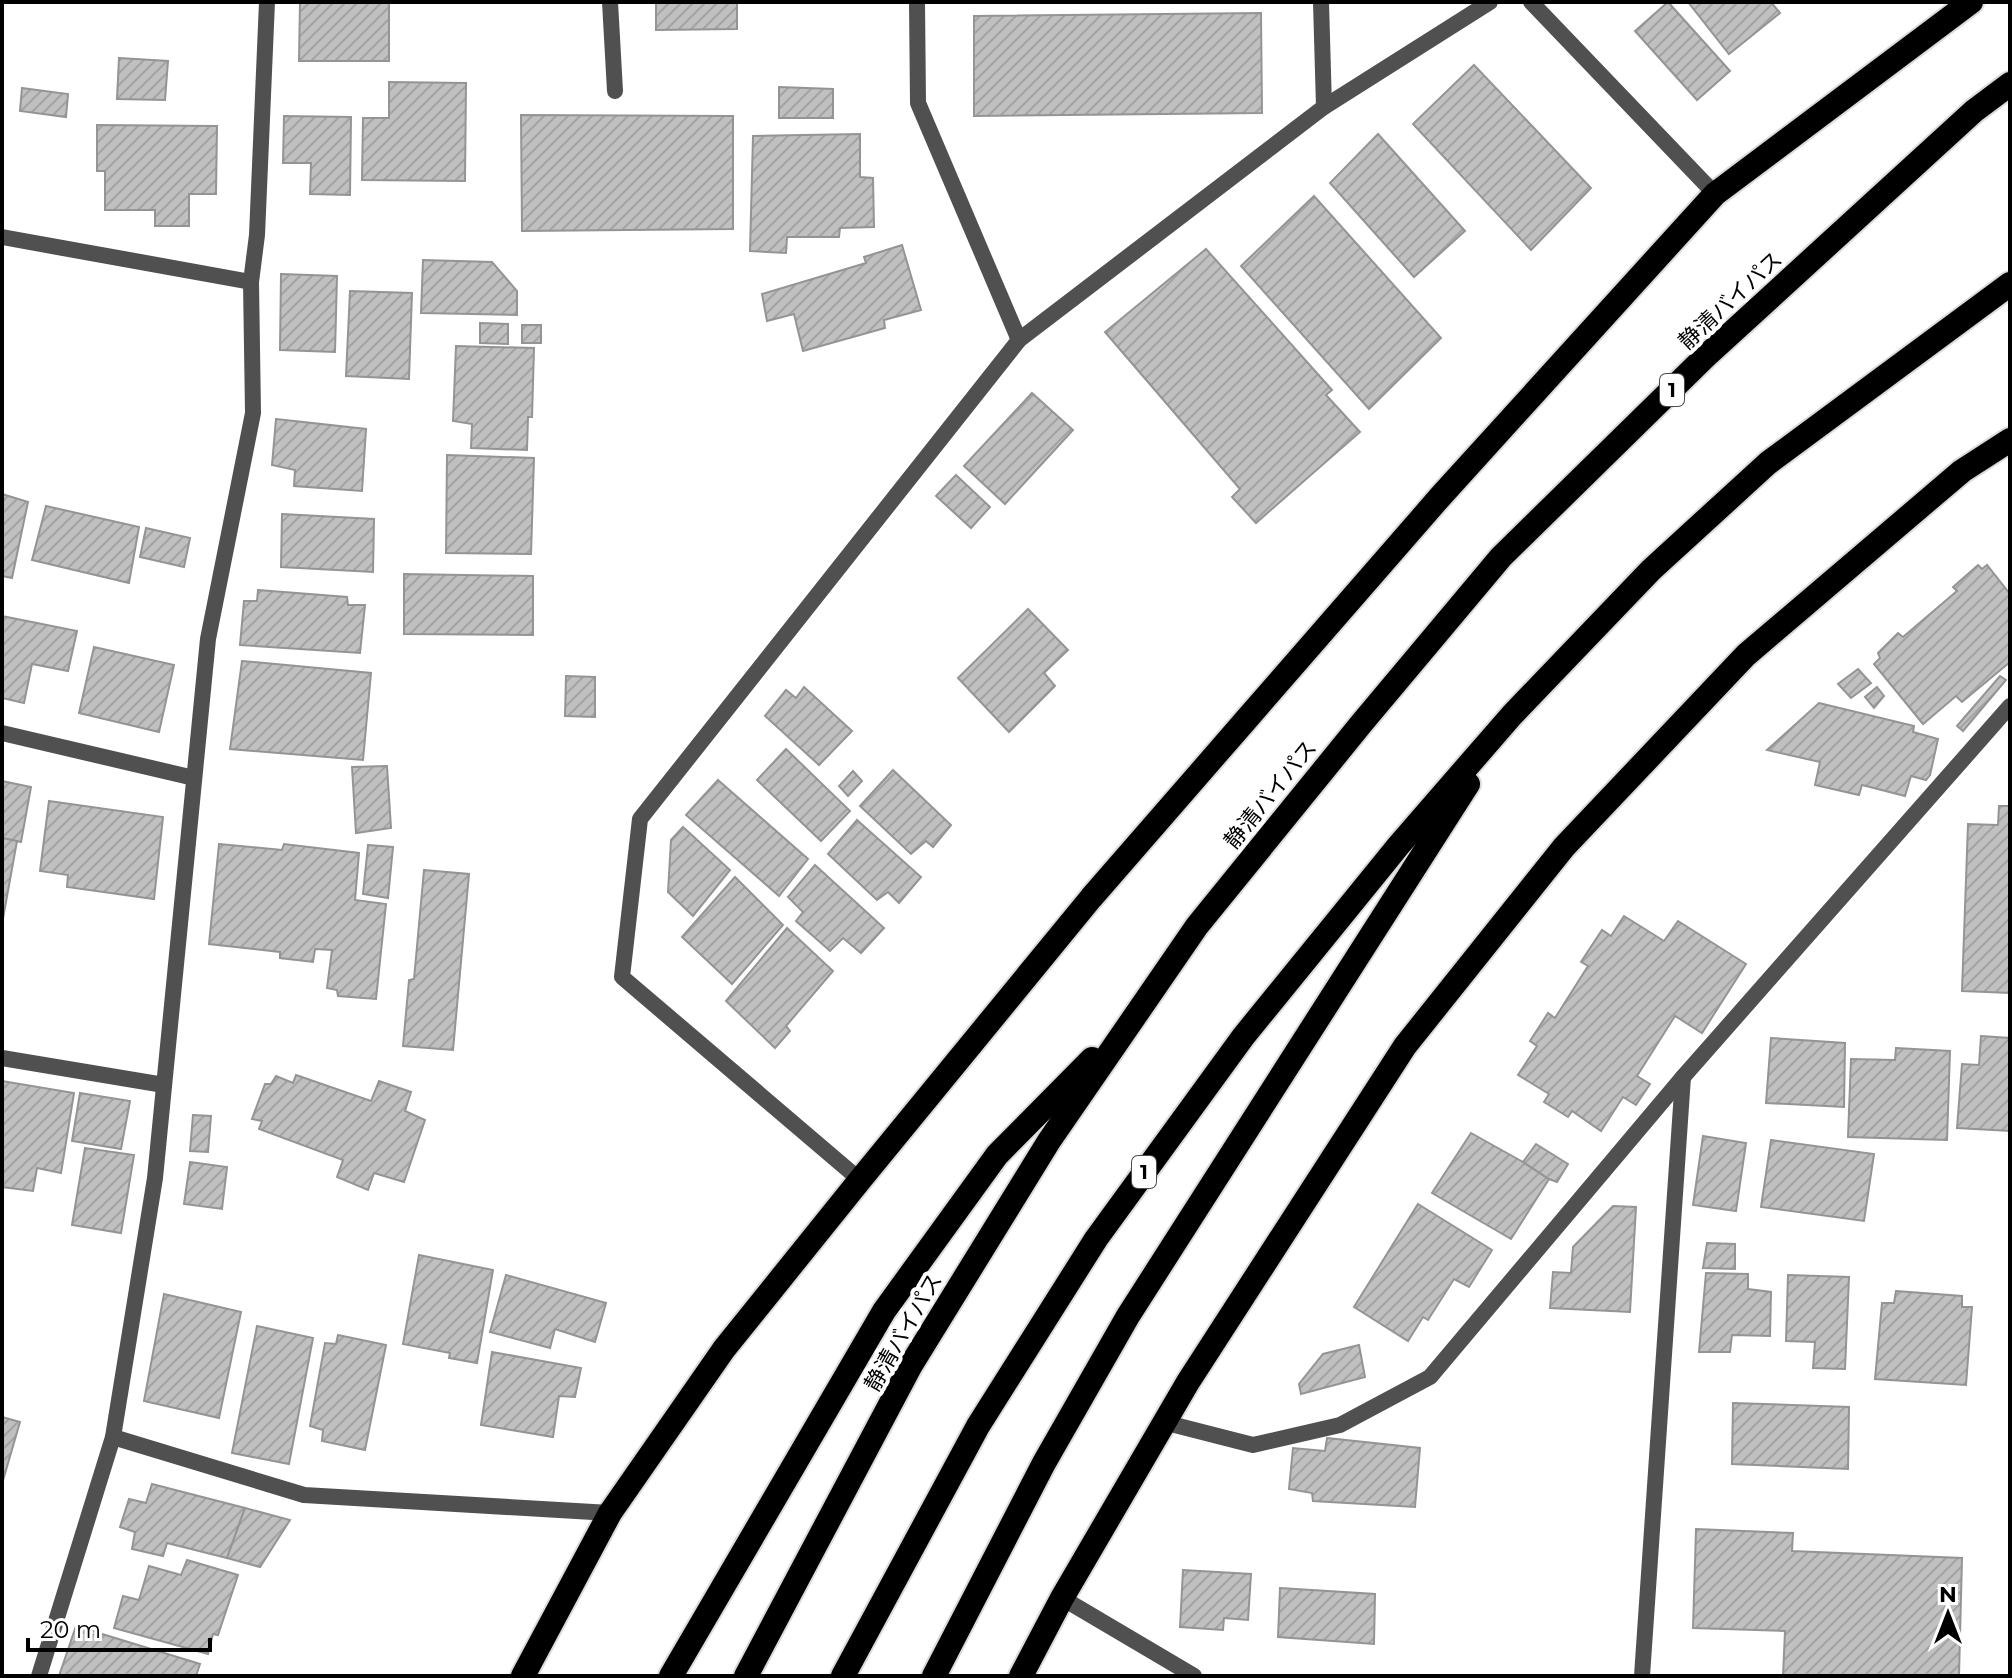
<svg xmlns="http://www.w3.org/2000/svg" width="2012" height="1678" viewBox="0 0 2012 1678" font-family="Montserrat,'Noto Sans JP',sans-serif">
	<defs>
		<pattern id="building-hatch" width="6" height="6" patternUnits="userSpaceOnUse" patternTransform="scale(2)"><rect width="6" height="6" fill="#c0c0c0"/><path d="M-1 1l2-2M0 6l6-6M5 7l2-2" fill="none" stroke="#a3a3a3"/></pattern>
	</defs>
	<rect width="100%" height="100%" fill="#fff"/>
	<g fill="url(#building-hatch)" stroke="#949494" stroke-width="2">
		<polygon points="300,2 389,2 389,61 299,61"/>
		<polygon points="656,2 737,2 737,29 656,30"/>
		<polygon points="1668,2 1730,71 1697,100 1635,31"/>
		<polygon points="1688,2 1771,2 1780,13 1729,54"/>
		<polygon points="1261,13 1262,113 974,116 974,16"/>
		<polygon points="119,58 168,61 165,100 117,99"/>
		<polygon points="1474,65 1591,188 1531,250 1413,124"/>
		<polygon points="389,82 466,83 465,181 362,180 363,118 389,118"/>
		<polygon points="779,87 833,89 833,118 779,118"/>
		<polygon points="22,88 68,94 66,117 20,111"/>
		<polygon points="521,115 733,116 733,229 522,231"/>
		<polygon points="284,116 351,117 350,195 310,194 311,163 283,163"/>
		<polygon points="97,125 217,126 216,194 189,194 189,226 155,226 155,210 105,210 105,171 97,171"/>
		<polygon points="860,134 860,177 873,178 874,227 840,228 839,237 787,237 786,253 750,251 753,136"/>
		<polygon points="1378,134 1465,231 1414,277 1330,183"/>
		<polygon points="1314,196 1441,338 1369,409 1241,266"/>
		<polygon points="902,245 921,310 884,320 885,328 803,351 794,314 767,321 762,294 866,263 864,257"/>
		<polygon points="1206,249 1332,390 1326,395 1360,432 1256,523 1232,497 1240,489 1105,332"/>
		<polygon points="423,260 492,262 517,291 517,315 421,313"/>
		<polygon points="281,274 337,276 335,352 280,350"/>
		<polygon points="350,291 412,293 409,379 346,376"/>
		<polygon points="480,323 508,324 508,344 480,343"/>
		<rect x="522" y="325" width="19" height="18"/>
		<polygon points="456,346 534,348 532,417 528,417 527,450 471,448 472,424 453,421"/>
		<polygon points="1032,393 1073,430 1005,504 964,466"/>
		<polygon points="276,419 366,429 362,491 294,486 295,470 272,465"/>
		<polygon points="447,455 534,458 531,554 446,553"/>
		<polygon points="956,475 990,507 971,528 936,496"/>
		<polygon points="2,494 28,502 12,578 2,576"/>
		<polygon points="46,506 139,527 129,583 32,560"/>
		<polygon points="282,514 374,519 373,572 281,567"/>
		<polygon points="146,528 190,538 184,567 140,557"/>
		<polygon points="1978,565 1982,569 1987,565 2010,594 2010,662 1962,702 1956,696 1923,724 1874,664 1880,658 1878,653 1898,633 1903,637 1957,591 1953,587"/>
		<polygon points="404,574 533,576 533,635 404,634"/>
		<polygon points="258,590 347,597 348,605 365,605 360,653 240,645 244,601 257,601"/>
		<polygon points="1028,609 1068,650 1044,673 1055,686 1009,732 958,678"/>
		<polygon points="2,616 77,631 68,671 32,664 24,703 2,698"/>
		<polygon points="94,647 174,665 159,732 79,713"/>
		<polygon points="242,661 371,673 363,760 230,749"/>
		<polygon points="1858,669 1871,683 1851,698 1838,684"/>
		<polygon points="566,676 595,677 595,717 565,716"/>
		<polygon points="2000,676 2006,680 1963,731 1957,726"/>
		<polygon points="804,687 852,731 819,765 765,716 786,690 796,698"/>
		<polygon points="1877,687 1884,696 1874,708 1865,697"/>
		<polygon points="1819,703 1914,726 1913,732 1938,739 1930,775 1926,780 1911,776 1905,796 1862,785 1859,795 1815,785 1820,762 1767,750"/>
		<polygon points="786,749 850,811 821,841 757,780"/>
		<polygon points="387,766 391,828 356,833 352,767"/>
		<polygon points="893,770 951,825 933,847 926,841 911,854 860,806"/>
		<polygon points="853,771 862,781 848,796 839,786"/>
		<polygon points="718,780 808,859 779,896 686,815"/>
		<polygon points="2,781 31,787 21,842 2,838"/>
		<polygon points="49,801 163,817 154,899 67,887 68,875 40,871"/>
		<polygon points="1999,806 2010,806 2010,993 1962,991 1968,824 1998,825"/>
		<polygon points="857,820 921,877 899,903 888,892 877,900 828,854"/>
		<polygon points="683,827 730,870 693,916 668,892 671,840"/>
		<polygon points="2,838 17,841 2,924"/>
		<polygon points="219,844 282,850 284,844 359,853 355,900 386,904 376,999 338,996 337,990 327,988 332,950 315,949 313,962 280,958 280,952 209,944"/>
		<polygon points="368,845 393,847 388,898 363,894"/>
		<polygon points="815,865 884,928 861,953 843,938 830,951 796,921 803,912 788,897"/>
		<polygon points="424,870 469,874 453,1050 403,1046 409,980 414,979"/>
		<polygon points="735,877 783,925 732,984 682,937"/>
		<polygon points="1624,916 1664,941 1678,921 1746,964 1702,1033 1675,1016 1637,1076 1650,1084 1636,1105 1623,1097 1601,1131 1572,1111 1568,1117 1544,1102 1549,1094 1518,1075 1537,1046 1530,1041 1548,1013 1555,1018 1588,966 1581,962 1602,930 1611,936"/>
		<polygon points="787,928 833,971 786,1026 790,1031 775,1048 726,1001"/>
		<polygon points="1981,1036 2010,1038 2010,1131 1957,1128 1962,1064 1979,1065"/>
		<polygon points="1771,1038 1845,1043 1844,1107 1766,1103"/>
		<polygon points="1896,1048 1950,1051 1947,1140 1848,1137 1851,1059 1895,1060"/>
		<polygon points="296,1075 371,1101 379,1081 411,1092 405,1111 425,1120 404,1182 374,1173 368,1190 337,1177 343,1160 259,1129 262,1121 252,1119 265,1084 271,1084 276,1076 293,1083"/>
		<polygon points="2,1081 74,1093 61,1173 37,1168 33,1191 2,1187"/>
		<polygon points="80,1093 130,1101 121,1149 72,1141"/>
		<polygon points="193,1115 211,1116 208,1152 190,1151"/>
		<polygon points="1471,1133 1523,1162 1549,1179 1511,1239 1432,1193"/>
		<polygon points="1703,1136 1746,1143 1736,1211 1693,1205"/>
		<polygon points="1771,1140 1874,1154 1864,1221 1761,1207"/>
		<polygon points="1536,1144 1568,1164 1557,1182 1549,1179 1523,1162"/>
		<polygon points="85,1148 134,1155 121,1233 72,1225"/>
		<polygon points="190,1162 227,1167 222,1209 184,1204"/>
		<polygon points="1418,1204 1492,1250 1469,1287 1454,1279 1428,1320 1423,1317 1408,1341 1354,1307"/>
		<polygon points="1613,1206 1636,1207 1630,1312 1550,1308 1553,1272 1571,1273 1573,1247"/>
		<polygon points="1707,1243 1735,1244 1735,1269 1703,1268"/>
		<polygon points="419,1255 493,1270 477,1363 449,1358 450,1353 403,1344"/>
		<polygon points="1706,1273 1748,1274 1748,1289 1771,1292 1770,1336 1732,1335 1730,1352 1699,1352"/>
		<polygon points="506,1275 606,1303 595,1342 555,1329 550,1348 490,1332"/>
		<polygon points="1788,1275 1849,1277 1845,1369 1813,1368 1815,1342 1786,1341"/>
		<polygon points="1896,1291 1962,1296 1962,1307 1972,1307 1966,1385 1875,1379 1882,1303 1894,1303"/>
		<polygon points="164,1294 241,1312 219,1418 144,1401"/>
		<polygon points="257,1326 313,1338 289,1464 232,1453"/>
		<polygon points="338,1335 386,1345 365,1450 322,1441 323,1430 310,1426 325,1343 336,1344"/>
		<polygon points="1359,1345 1365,1377 1301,1394 1299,1384 1323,1354"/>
		<polygon points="492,1352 581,1368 575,1397 559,1396 553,1437 481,1425"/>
		<polygon points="1733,1403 1849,1407 1848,1469 1732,1464"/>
		<polygon points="2,1417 20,1422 2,1484"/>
		<polygon points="1327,1438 1420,1448 1415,1507 1313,1501 1312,1493 1289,1489 1293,1448 1325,1451"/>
		<polygon points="152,1484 245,1508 227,1558 167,1543 163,1556 132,1549 135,1532 120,1527 129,1499 146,1503"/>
		<polygon points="245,1508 290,1520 260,1567 227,1558"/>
		<polygon points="1696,1529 1793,1533 1792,1551 1962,1558 1959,1676 1783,1676 1785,1631 1693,1628"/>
		<polygon points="187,1560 238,1575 218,1635 213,1634 208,1654 114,1628 123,1596 139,1600 149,1566 181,1575"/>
		<polygon points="1183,1570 1251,1574 1248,1620 1224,1618 1223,1630 1180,1627"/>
		<polygon points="1280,1588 1375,1594 1374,1644 1278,1637"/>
		<polygon points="76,1626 200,1664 196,1676 59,1676"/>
	</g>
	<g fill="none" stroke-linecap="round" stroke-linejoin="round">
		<g stroke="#dbdbdb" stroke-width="28">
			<g id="highway">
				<polyline points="523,1676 610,1513 724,1349 860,1180 1091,898 1245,721 1440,497 1715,194 1971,2"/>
				<polyline points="671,1676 884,1311 997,1155 1092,1059"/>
				<polyline points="746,1676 911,1365 1049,1141 1197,926 1361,724 1501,557 1705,357 1974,111 2010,84"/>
				<polyline points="843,1676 978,1426 1096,1239 1243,1037 1399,845 1512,715 1651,570 1768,463 2010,284"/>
				<polyline points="934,1676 1044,1463 1128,1316 1468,784"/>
				<polyline points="1021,1676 1062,1598 1188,1382 1405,1046 1564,847 1746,655 1962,471 2010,440"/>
			</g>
		</g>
		<g stroke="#505050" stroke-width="16">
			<polyline points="610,2 615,91"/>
			<polyline points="917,2 918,103 1019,340"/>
			<polyline points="1321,2 1324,107"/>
			<polyline points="1531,2 1715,194"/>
			<polyline points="2,237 251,282"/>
			<polyline points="2,733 194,778"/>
			<polyline points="2,1058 164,1085"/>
			<polyline points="860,1180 622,977 640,819 1019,340 1324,107 1490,2"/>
			<polyline points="1163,1422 1253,1445 1340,1425 1430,1377 1683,1077 2010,706"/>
			<polyline points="113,1437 304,1495 610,1513"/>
			<polyline points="1062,1598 1194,1676"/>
			<polyline points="39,1676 113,1437 155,1178 208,639 253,413 251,282 257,235 267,2"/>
			<polyline points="1642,1676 1683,1077"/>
		</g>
		<use href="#highway" stroke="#000" stroke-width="24"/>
	</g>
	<g text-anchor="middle" stroke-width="8" stroke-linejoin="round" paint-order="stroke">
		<g fill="#fff" stroke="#4c4c4c" stroke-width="2">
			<rect x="1660" y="374" width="24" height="32" rx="6"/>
			<rect x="1132" y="1156" width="24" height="32" rx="6"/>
		</g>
		<g font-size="20" font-weight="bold" fill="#000">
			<text x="1672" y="397">1</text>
			<text x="1144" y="1179">1</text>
		</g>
		<g font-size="22" fill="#000" stroke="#fff">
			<text transform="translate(1730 300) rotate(-43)" y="8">静清バイパス</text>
			<text transform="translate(1270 794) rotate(-51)" y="8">静清バイパス</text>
			<text transform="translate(903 1332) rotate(-60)" y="8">静清バイパス</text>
		</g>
	</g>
	<rect width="2012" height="1678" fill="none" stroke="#000000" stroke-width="8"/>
	<g transform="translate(1948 1614)" stroke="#ffffff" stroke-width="6" paint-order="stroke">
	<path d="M0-6L14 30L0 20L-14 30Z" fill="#000000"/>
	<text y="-12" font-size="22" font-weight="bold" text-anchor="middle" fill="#000000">N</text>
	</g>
	<path d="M28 1638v12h182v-12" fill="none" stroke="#000000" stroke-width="4"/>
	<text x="40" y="1638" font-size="24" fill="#000000" stroke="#ffffff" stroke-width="6" paint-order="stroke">20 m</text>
</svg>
